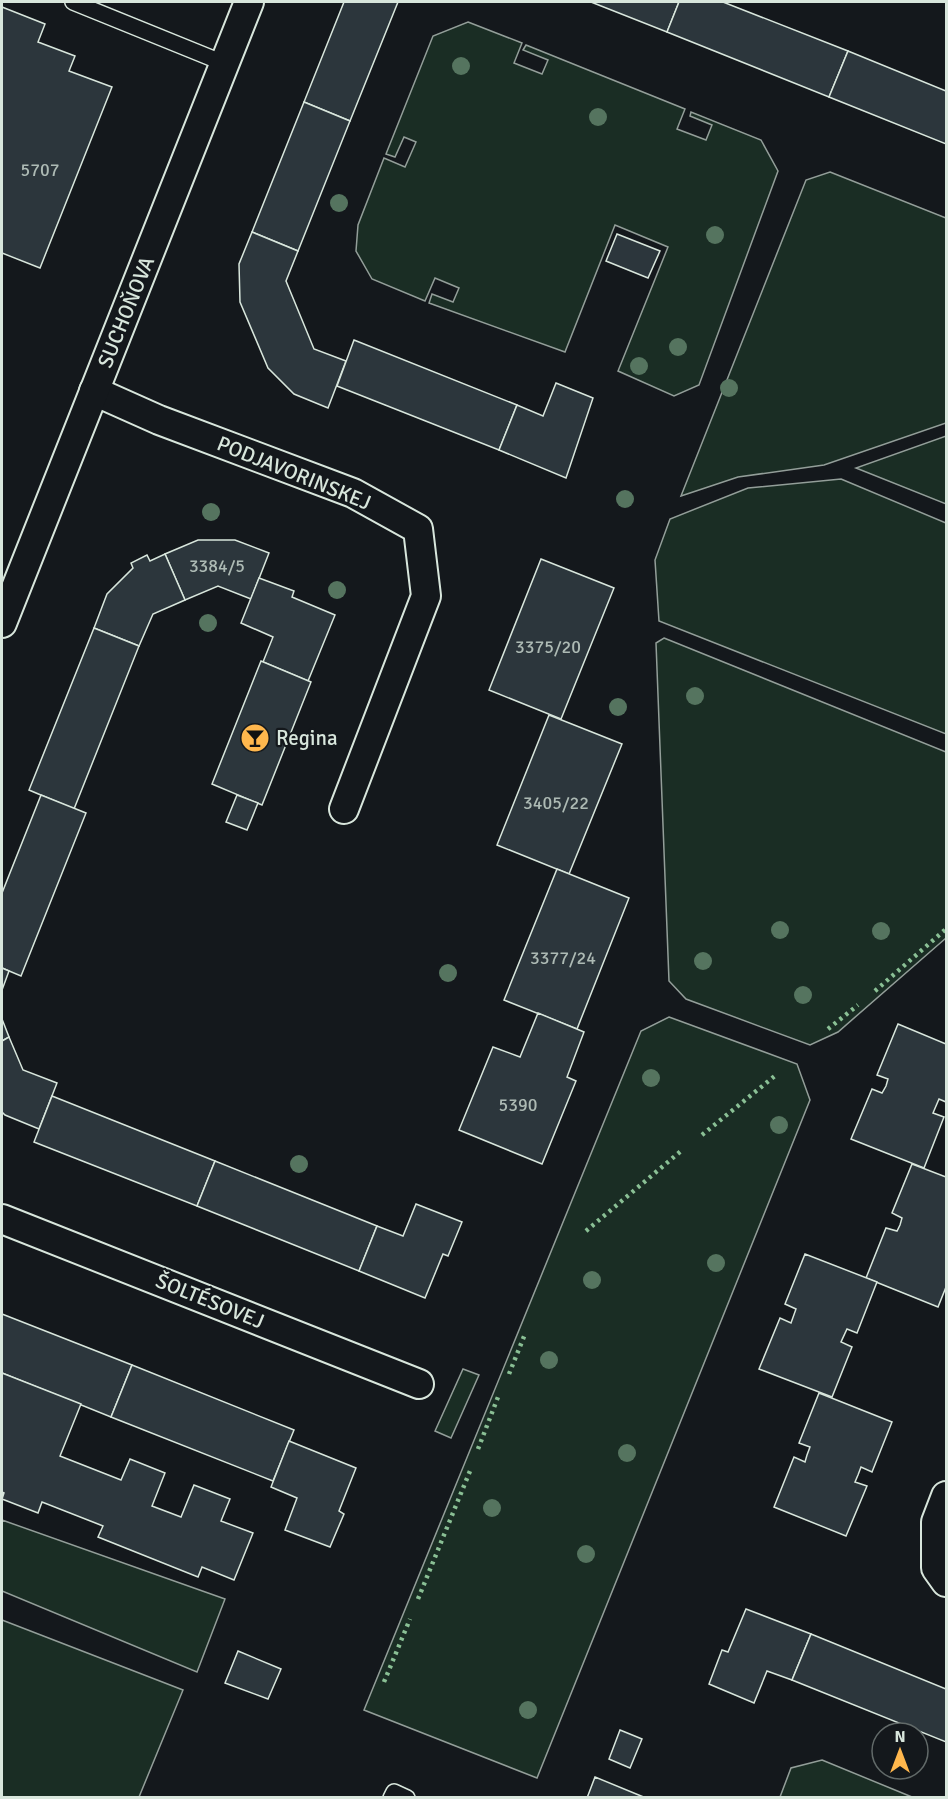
<svg xmlns="http://www.w3.org/2000/svg" width="948" height="1799" viewBox="0 0 948 1799" font-family="Signika,sans-serif">
	<rect width="100%" height="100%" fill="#14181c"/>
	<g fill="#1a2d24" stroke="#939e99" stroke-width="1.5">
		<polygon points="468,22 522,43 514,63 542,74 548,60 523,50 526,45 685,109 677,129 706,140 712,125 690,116 691,112 761,140 778,171 699,385 674,396 618,371 668,247 615,225 565,352 429,303 432,294 453,302 459,288 435,278 425,301 372,279 356,251 358,225 384,158 405,167 416,142 404,137 395,157 386,154 433,36"/>
		<polygon points="830,172 946,218 946,423 824,465 738,477 681,496 806,180"/>
		<polygon points="946,436 946,504 856,468"/>
		<polygon points="841,479 946,523 946,734 659,621 655,560 670,519 748,488"/>
		<polygon points="664,638 946,752 946,938 838,1032 810,1045 686,999 669,981 656,643"/>
		<polygon points="669,1017 797,1064 810,1100 537,1778 364,1710 641,1031"/>
		<polygon points="463,1369 479,1375 451,1438 435,1431"/>
		<polygon points="2,1520 225,1599 197,1672 2,1591"/>
		<polygon points="2,1620 183,1690 139,1797 2,1797"/>
		<polygon points="822,1760 912,1797 780,1797 791,1768"/>
	</g>
	<g fill="#2c363c" stroke="#d8e6dc" stroke-width="1.5">
		<polygon points="344,2 398,2 350,121 304,102"/>
		<polygon points="591,2 679,2 667,32"/>
		<polygon points="679,2 723,2 848,51 829,97 667,32"/>
		<polygon points="2,7 45,24 38,42 75,56 69,71 112,87 40,268 2,253"/>
		<polygon points="848,51 946,91 946,144 829,97"/>
		<polygon points="304,102 350,121 298,251 252,232"/>
		<polygon points="252,232 298,251 286,281 314,349 346,361 328,408 294,394 268,368 240,302 239,264"/>
		<polygon points="617,234 660,251 648,278 606,261"/>
		<polygon points="354,340 517,405 499,450 337,386"/>
		<polygon points="556,383 593,398 566,478 499,450 517,405 543,416"/>
		<polygon points="198,540 235,540 269,553 251,599 218,586 185,600 165,554"/>
		<polygon points="165,554 185,600 153,614 139,646 94,628 107,594 133,568 131,563 147,555 150,561"/>
		<polygon points="541,559 614,588 561,719 489,690"/>
		<polygon points="259,578 294,591 292,597 335,615 308,681 263,662 273,637 241,623"/>
		<polygon points="94,628 139,646 74,809 29,790"/>
		<polygon points="261,661 311,682 262,805 212,784"/>
		<polygon points="549,715 622,744 569,874 497,845"/>
		<polygon points="41,795 86,813 21,976 2,968 2,893"/>
		<polygon points="237,795 258,803 247,830 226,822"/>
		<polygon points="557,869 629,898 577,1029 504,1000"/>
		<polygon points="2,968 9,971 2,990"/>
		<polygon points="538,1013 584,1032 567,1077 576,1081 542,1164 459,1130 493,1047 520,1057"/>
		<polygon points="2,1019 9,1037 2,1041"/>
		<polygon points="898,1024 946,1044 946,1102 939,1099 933,1113 944,1117 924,1168 851,1139 872,1089 882,1093 886,1086 888,1079 877,1075"/>
		<polygon points="9,1037 23,1070 57,1083 39,1129 5,1115 2,1112 2,1041"/>
		<polygon points="52,1096 215,1161 197,1206 34,1142"/>
		<polygon points="215,1161 377,1226 359,1271 197,1206"/>
		<polygon points="912,1164 946,1177 946,1287 938,1307 866,1278 886,1228 897,1231 900,1225 902,1218 892,1213"/>
		<polygon points="416,1204 462,1222 448,1256 443,1254 425,1298 359,1271 377,1226 403,1236"/>
		<polygon points="805,1254 877,1282 857,1333 847,1329 841,1342 852,1347 832,1397 759,1369 780,1318 791,1323 796,1309 785,1304"/>
		<polygon points="2,1314 132,1365 111,1417 2,1373"/>
		<polygon points="132,1365 294,1430 273,1481 111,1417"/>
		<polygon points="2,1373 81,1404 60,1456 121,1480 130,1459 165,1473 152,1506 181,1517 194,1485 230,1499 221,1521 253,1533 234,1580 202,1567 198,1577 98,1537 103,1526 42,1502 38,1513 2,1499 4,1493 2,1492"/>
		<polygon points="819,1393 892,1422 872,1472 861,1467 858,1475 855,1482 867,1486 846,1536 774,1507 794,1457 805,1462 807,1455 810,1447 799,1443"/>
		<polygon points="289,1441 356,1468 339,1511 344,1514 330,1547 285,1530 297,1498 271,1487"/>
		<polygon points="746,1609 811,1634 792,1680 767,1671 754,1703 709,1684 722,1650 728,1652"/>
		<polygon points="811,1634 946,1689 946,1742 792,1680"/>
		<polygon points="238,1651 281,1669 268,1699 225,1683"/>
		<polygon points="620,1730 642,1739 630,1768 609,1759"/>
		<polygon points="595,1777 646,1798 587,1798"/>
	</g>
	<g fill="none" stroke-linecap="round" stroke-linejoin="round">
		<g stroke="#d8e6dc" stroke-width="18">
			<g id="service">
				<polyline points="73,2 226,64"/>
				<polyline points="391,1798 394,1792 407,1798"/>
			</g>
		</g>
		<g stroke="#d8e6dc" stroke-width="32">
			<g id="minor">
				<polyline points="94,391 159,420 353,493 418,529 426,596 344,809"/>
				<polyline points="2,623 249,2"/>
				<polyline points="2,1219 419,1384"/>
				<polyline points="946,1496 936,1522 936,1568 946,1582"/>
			</g>
		</g>
		<use href="#service" stroke="#14181c" stroke-width="15"/>
		<use href="#minor" stroke="#14181c" stroke-width="28"/>
		<g stroke="#8ac095" stroke-width="4.5" stroke-dasharray="3 4.5" stroke-linecap="butt">
			<polyline points="875,991 946,929"/>
			<polyline points="828,1029 858,1005"/>
			<polyline points="702,1135 776,1075"/>
			<polyline points="586,1231 681,1151"/>
			<polyline points="509,1374 525,1334"/>
			<polyline points="478,1449 498,1397"/>
			<polyline points="418,1599 470,1471"/>
			<polyline points="384,1682 410,1619"/>
		</g>
	</g>
	<g fill="#55745f">
		<circle cx="461" cy="66" r="9"/>
		<circle cx="598" cy="117" r="9"/>
		<circle cx="339" cy="203" r="9"/>
		<circle cx="715" cy="235" r="9"/>
		<circle cx="678" cy="347" r="9"/>
		<circle cx="639" cy="366" r="9"/>
		<circle cx="729" cy="388" r="9"/>
		<circle cx="625" cy="499" r="9"/>
		<circle cx="211" cy="512" r="9"/>
		<circle cx="337" cy="590" r="9"/>
		<circle cx="208" cy="623" r="9"/>
		<circle cx="695" cy="696" r="9"/>
		<circle cx="618" cy="707" r="9"/>
		<circle cx="780" cy="930" r="9"/>
		<circle cx="881" cy="931" r="9"/>
		<circle cx="703" cy="961" r="9"/>
		<circle cx="448" cy="973" r="9"/>
		<circle cx="803" cy="995" r="9"/>
		<circle cx="651" cy="1078" r="9"/>
		<circle cx="779" cy="1125" r="9"/>
		<circle cx="299" cy="1164" r="9"/>
		<circle cx="716" cy="1263" r="9"/>
		<circle cx="592" cy="1280" r="9"/>
		<circle cx="549" cy="1360" r="9"/>
		<circle cx="627" cy="1453" r="9"/>
		<circle cx="492" cy="1508" r="9"/>
		<circle cx="586" cy="1554" r="9"/>
		<circle cx="528" cy="1710" r="9"/>
	</g>
	<defs>
		<g id="bar-disc" transform="scale(1.5)"><circle r="9.5" fill="#ffb74d" stroke="#14181c"/><path d="M-6-5H6L.8 .8V4.5H3.5V6h-7V4.5H-.8V.8Z" fill="#111"/></g>
	</defs>
	<g fill-rule="evenodd">
		<use href="#bar-disc" x="255" y="738"/>
	</g>
	<g text-anchor="middle" stroke-width="4.5" stroke-linejoin="round" paint-order="stroke">
		<g font-size="18" fill="#adbab4">
			<text x="40" y="176">5707</text>
			<text x="217" y="572">3384/5</text>
			<text x="548" y="653">3375/20</text>
			<text x="556" y="809">3405/22</text>
			<text x="563" y="964">3377/24</text>
			<text x="518" y="1111">5390</text>
		</g>
		<g font-size="21" fill="#d8e6dc" stroke="#14181c">
			<text transform="translate(126 312) rotate(-68)" y="7">SUCHOŇOVA</text>
			<text transform="translate(294 473) rotate(22)" y="7">PODJAVORINSKEJ</text>
			<text transform="translate(210 1301) rotate(22)" y="7">ŠOLTÉSOVEJ</text>
		</g>
		<g font-size="21" fill="#d8e6dc" stroke="#14181c" text-anchor="start">
			<text x="276" y="745">Regina</text>
		</g>
	</g>
	<rect width="948" height="1799" fill="none" stroke="#d8e6dc" stroke-width="6"/>
	<g transform="translate(900 1751)"><circle r="28" fill="#14181c" stroke="#626a69" stroke-width="1.5"/>
	<path d="M0-4.5L10 22L0 15L-10 22Z" fill="#ffb74d"/>
	<text y="-9" font-size="16" font-weight="bold" text-anchor="middle" fill="#d8e6dc">N</text>
	</g>
</svg>
